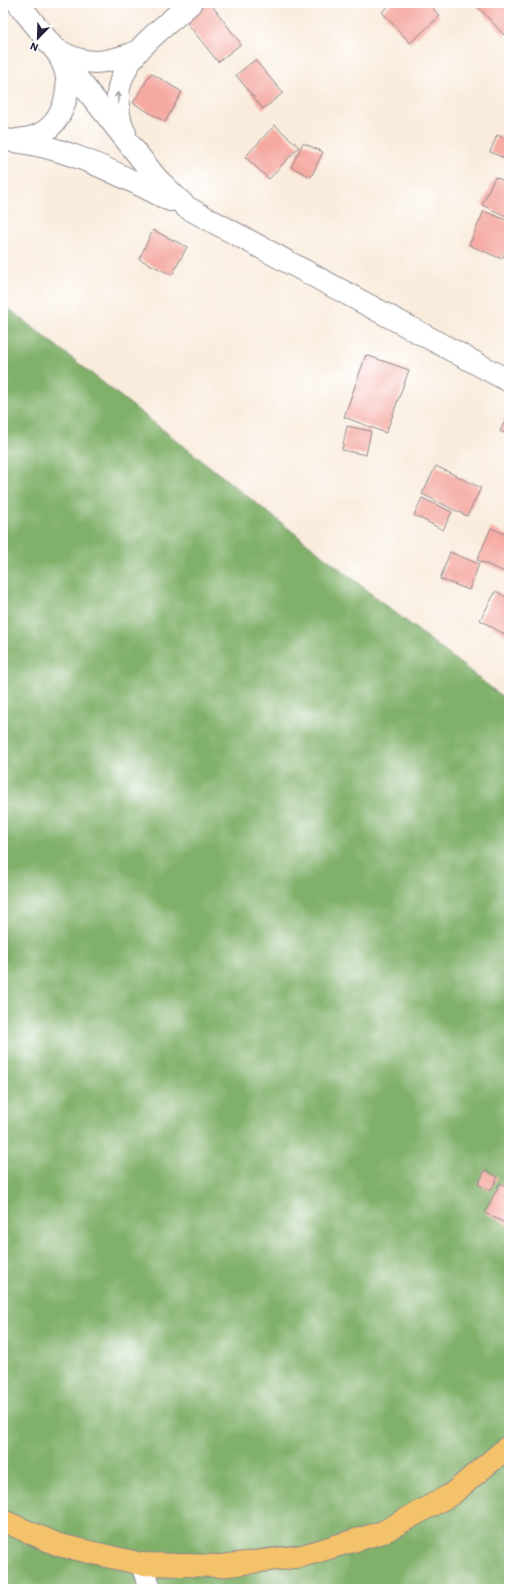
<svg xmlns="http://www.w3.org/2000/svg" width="512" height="1592" viewBox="0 0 512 1592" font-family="Itim,sans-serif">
	<rect width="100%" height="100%" fill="#fff"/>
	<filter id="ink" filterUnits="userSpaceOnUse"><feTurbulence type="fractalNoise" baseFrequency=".025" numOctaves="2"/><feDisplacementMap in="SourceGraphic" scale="8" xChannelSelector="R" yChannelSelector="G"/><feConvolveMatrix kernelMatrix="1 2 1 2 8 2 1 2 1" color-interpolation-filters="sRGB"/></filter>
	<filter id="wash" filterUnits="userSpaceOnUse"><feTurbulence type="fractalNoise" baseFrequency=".012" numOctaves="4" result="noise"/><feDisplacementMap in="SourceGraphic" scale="16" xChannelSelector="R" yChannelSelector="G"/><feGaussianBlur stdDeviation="0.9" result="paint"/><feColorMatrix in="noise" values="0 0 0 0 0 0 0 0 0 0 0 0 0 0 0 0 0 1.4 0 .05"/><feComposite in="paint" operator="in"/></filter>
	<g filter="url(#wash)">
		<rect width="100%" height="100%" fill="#f9ecdc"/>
		<polygon fill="#80b069" stroke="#516952" points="3,304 509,702 509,1589 3,1589"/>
		<g id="blocks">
			<g fill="#f5a9a1">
				<polygon points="203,3 210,3 241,44 218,62 183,18"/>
				<polygon points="392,3 428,3 440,16 410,43 382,12"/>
				<polygon points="474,3 509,3 509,30 504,35"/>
				<polygon points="255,60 283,93 263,109 236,75"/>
				<polygon points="151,73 182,92 165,122 133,103"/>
				<polygon points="275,125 299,147 269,179 245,157"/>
				<polygon points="497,135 509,140 509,160 490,152"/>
				<polygon points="303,143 323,152 311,177 291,167"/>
				<polygon points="495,177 509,183 508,217 482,205"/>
				<polygon points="484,211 509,221 509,243 502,259 469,245"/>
				<polygon points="153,230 187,247 172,275 139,259"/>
				<polygon points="366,355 409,370 386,433 344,417"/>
				<polygon points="509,413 509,435 500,431"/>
				<polygon points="347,426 371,431 366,455 342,450"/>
				<polygon points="436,466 481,488 467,516 422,494"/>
				<polygon points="422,498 452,512 443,530 414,515"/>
				<polygon points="491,528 509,536 509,574 477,560"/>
				<polygon points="450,552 479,564 469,590 440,579"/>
				<polygon points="496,591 509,599 509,637 480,620"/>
				<polygon points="485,1170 498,1177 490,1191 478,1184"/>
				<polygon points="500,1183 509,1188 509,1225 485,1213"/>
			</g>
		</g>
	</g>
	<g filter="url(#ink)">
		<use href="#blocks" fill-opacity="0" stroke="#8e878c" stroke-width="1"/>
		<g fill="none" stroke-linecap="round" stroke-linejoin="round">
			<g stroke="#8e878c" stroke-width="24">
				<g id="minor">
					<polyline points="18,3 157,179 186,207 509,381"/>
					<path d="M57,50C87,68 106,63 137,52"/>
					<path d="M125,133C120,125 119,116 118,106C114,59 160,31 191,3"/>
					<path d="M3,140C63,144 118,174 170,200"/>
					<path d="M14,141C21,139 29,139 36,136C64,125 75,85 61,60"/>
					<polyline points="142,1564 150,1589"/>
				</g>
			</g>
			<g stroke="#8e878c" stroke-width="24">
				<polyline id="major" points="3,1521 59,1545 142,1564 220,1566 302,1556 383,1532 452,1494 509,1446"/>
			</g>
			<use href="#minor" stroke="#fff" stroke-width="22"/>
			<use href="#major" stroke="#f3c26a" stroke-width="22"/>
		</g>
		<defs><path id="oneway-shaft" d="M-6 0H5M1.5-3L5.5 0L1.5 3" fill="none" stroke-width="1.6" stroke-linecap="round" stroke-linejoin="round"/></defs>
		<use stroke="#9c9ca7" href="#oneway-shaft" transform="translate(118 98) rotate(-91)"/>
	</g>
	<rect width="512" height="1592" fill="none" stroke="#fff" stroke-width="16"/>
	<g transform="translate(38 38) rotate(203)" stroke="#ffffff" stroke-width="3" paint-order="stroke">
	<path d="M0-3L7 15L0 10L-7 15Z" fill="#22223b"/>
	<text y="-6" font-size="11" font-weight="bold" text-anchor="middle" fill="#22223b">N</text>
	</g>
</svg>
